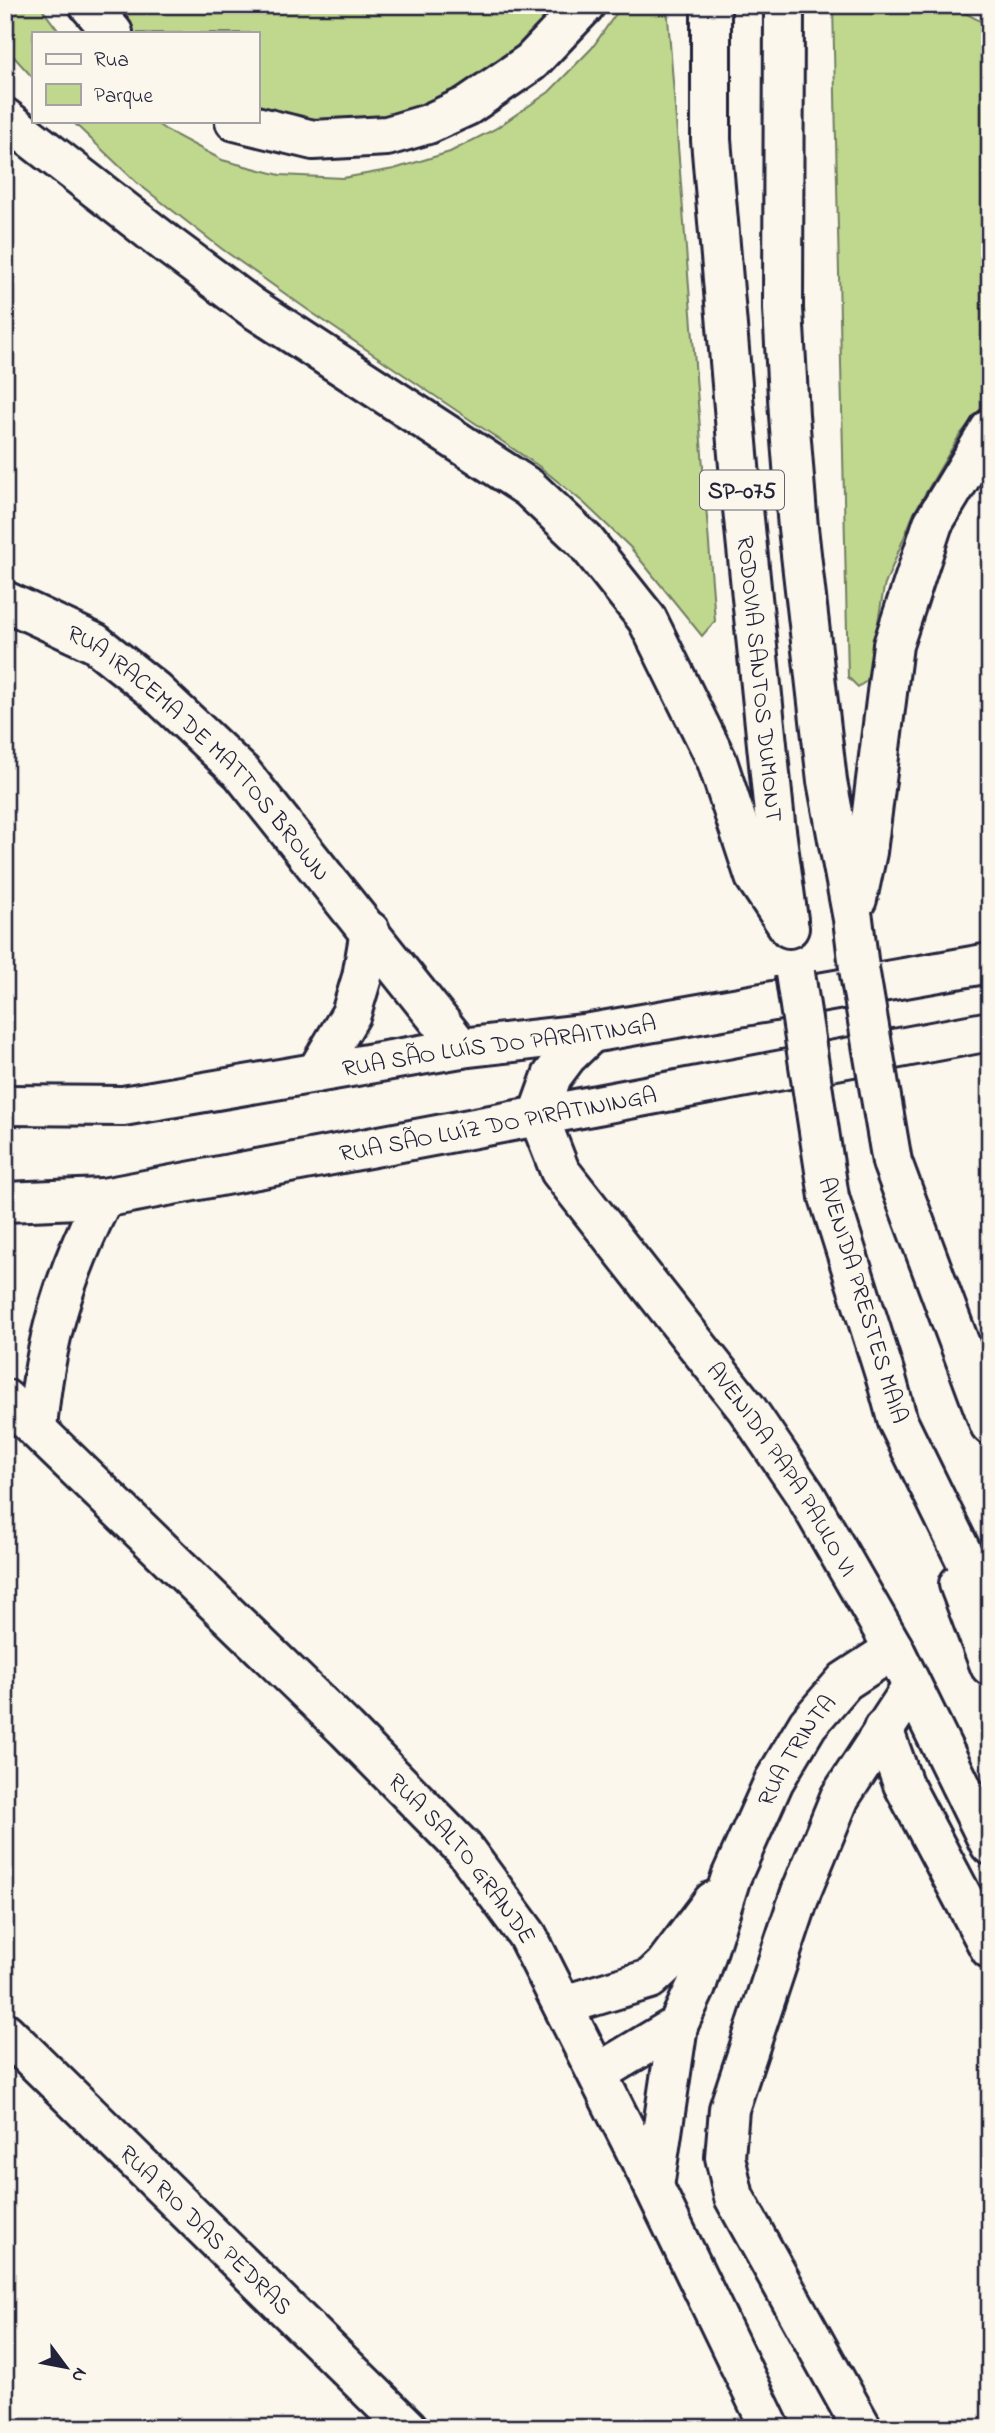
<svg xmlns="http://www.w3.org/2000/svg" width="995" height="2433" viewBox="0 0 995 2433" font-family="'Indie Flower',sans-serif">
	<rect width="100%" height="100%" fill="#fbf7ec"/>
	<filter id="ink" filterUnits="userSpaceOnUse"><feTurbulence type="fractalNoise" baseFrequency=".0143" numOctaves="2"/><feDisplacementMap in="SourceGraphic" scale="14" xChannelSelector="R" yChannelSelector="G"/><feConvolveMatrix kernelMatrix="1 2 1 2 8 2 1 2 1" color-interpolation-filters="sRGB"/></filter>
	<g filter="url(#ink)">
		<g fill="#c0d88e" stroke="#717d64" stroke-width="2">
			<polygon points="5,5 39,5 60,33 33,33 33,78 5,47"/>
			<polygon points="103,5 564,5 522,55 420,113 324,127 257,116 257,33 129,33"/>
			<polygon points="622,5 667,5 715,621 702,636 630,547 584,503 540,467 308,310 222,249 136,182 72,121 153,121 166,130 222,160 280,175 343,178 394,169 450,152 495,129 549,92 592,48"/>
			<polygon points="833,5 950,5 990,26 990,397 959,436 914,513 884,587 868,680 858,687 848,677"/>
		</g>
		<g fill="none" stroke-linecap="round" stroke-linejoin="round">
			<g stroke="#22223b" stroke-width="44">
				<g id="minor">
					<path id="s1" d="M5,601L95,643L154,690L242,773L461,1048"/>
					<path id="s2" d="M591,1033L567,1056L552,1076L538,1115L560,1171L747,1409L806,1496L894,1649L990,1845"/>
					<polyline points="316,1073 351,1014 362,977 370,931"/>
					<path id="s3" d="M5,1105L123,1106L461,1048L591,1033L990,963"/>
					<path id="s4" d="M5,1202L103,1198L990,1031"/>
					<path id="s5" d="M5,1399L346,1729L464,1849L527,1935L654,2187L770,2428"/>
					<path d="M37,1428C45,1339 63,1279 103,1198"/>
					<polyline points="883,1729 903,1784 990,1949"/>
					<polyline points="564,2005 650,1979 664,1966 713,1901"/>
					<path id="s6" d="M5,2032L408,2428"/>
					<path id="s7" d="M598,2073L678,2025L696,1987L731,1877L774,1781L808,1724L845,1681L894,1649"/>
					<polyline points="654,2187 678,2025"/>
					<polyline points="862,2428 734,2197 725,2157 729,2109 801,1892 840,1797 912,1687"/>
				</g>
			</g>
			<g stroke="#22223b" stroke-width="44">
				<g id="highway">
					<polyline points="89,5 113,33"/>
					<path id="s8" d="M711,5V140L741,489L775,823L788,920"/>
					<polyline points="784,5 783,309 789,415 798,528 827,781 853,919 859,968"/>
					<polyline points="5,118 167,244 253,308 529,488 585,541 647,619 717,761 755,877 789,928"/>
					<polyline points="235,121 313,140 387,136 428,124 467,106 531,62 585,5"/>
					<polyline points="857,899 867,852 893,645 933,523 990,429"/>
					<polyline points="892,1162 990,1425"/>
					<polyline points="829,1197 886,1378 898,1422 990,1610"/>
					<polyline points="959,1584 990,1666"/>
				</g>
			</g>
			<use href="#minor" stroke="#fbf7ec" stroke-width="38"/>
			<use href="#highway" stroke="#fbf7ec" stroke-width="38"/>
			<g stroke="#22223b" stroke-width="44" stroke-linecap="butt">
				<g id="highway-bridge">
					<polyline points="859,968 892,1162"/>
					<polyline points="795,973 829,1197"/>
				</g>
			</g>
			<use href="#highway-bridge" stroke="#fbf7ec" stroke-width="38"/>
		</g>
	</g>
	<g text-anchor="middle" stroke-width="5" stroke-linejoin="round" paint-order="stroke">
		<rect fill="#fbf7ec" stroke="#636270" stroke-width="2" x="700" y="470.5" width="84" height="39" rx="5"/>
		<g font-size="23" font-weight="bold" fill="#22223b">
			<text x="742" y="498">SP-075</text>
		</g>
		<g font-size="24" fill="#22223b" stroke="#fbf7ec">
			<text dy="8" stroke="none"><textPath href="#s8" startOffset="676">RODOVIA SANTOS DUMONT</textPath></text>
			<text dy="8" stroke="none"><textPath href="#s1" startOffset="250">RUA IRACEMA DE MATTOS BROWN</textPath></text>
			<text dy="8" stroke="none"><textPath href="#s3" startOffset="499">RUA SÃO LUÍS DO PARAITINGA</textPath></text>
			<text dy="8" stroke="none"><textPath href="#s4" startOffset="500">RUA SÃO LUÍZ DO PIRATININGA</textPath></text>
			<text transform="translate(864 1300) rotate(73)" y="8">AVENIDA PRESTES MAIA</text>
			<text dy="8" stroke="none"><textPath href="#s2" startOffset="532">AVENIDA PAPA PAULO VI</textPath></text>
			<text dy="8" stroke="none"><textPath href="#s7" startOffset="394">RUA TRINTA</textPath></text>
			<text dy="8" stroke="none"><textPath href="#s5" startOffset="649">RUA SALTO GRANDE</textPath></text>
			<text dy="8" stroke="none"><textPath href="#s6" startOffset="282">RUA RIO DAS PEDRAS</textPath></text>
		</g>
	</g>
	<rect width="995" height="2433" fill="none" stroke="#fbf7ec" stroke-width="28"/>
	<rect x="14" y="14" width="967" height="2405" fill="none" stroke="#22223b" stroke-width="2.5" filter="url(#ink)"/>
	<rect x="32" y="32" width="228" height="91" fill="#fbf7ec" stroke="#a4a2a5" stroke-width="2"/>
	<rect x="46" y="54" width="35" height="10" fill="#fbf7ec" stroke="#a4a2a5" stroke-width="2"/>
	<text x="94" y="66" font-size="21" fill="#22223b">Rua</text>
	<rect x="46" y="84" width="35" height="21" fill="#c0d88e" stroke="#a4a2a5" stroke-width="2"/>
	<text x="94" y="102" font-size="21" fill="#22223b">Parque</text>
	<g transform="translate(66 2367) rotate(122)" stroke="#fbf7ec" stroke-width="5" paint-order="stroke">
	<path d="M0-5L12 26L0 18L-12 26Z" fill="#22223b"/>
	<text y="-10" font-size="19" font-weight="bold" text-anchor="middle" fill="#22223b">N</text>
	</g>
</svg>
